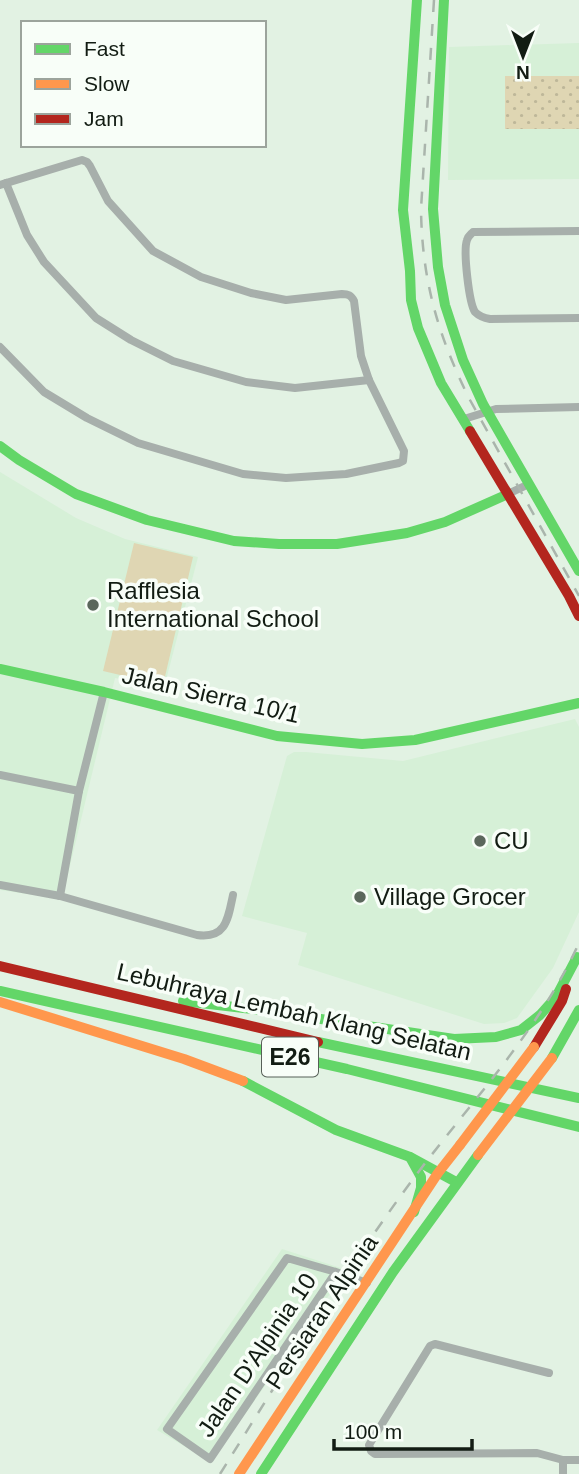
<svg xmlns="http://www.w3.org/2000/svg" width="579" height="1474" viewBox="0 0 579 1474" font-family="Helvetica,sans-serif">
	<defs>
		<pattern id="park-dots" width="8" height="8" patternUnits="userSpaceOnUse" patternTransform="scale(1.75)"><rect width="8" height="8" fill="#dfd6b3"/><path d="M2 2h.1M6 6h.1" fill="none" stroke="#beb799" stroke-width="1.8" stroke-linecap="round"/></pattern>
	</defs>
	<rect width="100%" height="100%" fill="#e2f2e3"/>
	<g fill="#d6f0d7">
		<polygon points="579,43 579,179 448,180 449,47"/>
		<polygon points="0,472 76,518 125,539 198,557 164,688 115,678 62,899 0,890"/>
		<polygon points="575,719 579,727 579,912 553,968 517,1018 504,1023 484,1024 298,965 307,933 242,916 287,756 294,752 306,752 403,761"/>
		<polygon points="282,1249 347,1270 211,1462 157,1430"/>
	</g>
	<polygon fill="#dfd6b3" points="134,543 193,557 163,685 103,671"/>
	<rect fill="url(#park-dots)" x="505" y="76" width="74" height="53"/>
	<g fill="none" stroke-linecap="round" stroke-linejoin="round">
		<g stroke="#a7afab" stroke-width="8">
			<polyline points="6,183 27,235 44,262 96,318 131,340 173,361 246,382 295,388 369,380"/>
			<path d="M0,185L82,160L87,162L90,166L108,201L153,251L201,277L251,293L286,300L342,294C348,294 351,295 354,301L361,356L369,380L404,451L403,461L399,463L346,474L286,478L243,474L138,443L87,418L44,392L0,347"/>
			<path d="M579,231L473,232C470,235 468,236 467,240C463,251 469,303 475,312C479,316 484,318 490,319L579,318"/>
			<polyline points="464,419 496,409 579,407"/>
			<polyline points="508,494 529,484"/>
			<polyline points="0,775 79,791"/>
			<path d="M0,885L60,896L197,935C226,939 228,919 233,895"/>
			<polyline points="60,896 79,791 104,692"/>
			<polyline points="336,1272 210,1459 167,1429 287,1258 336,1272 367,1283"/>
			<polyline points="549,1373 435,1344 430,1346 369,1445 371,1451 375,1454 537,1453 563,1460 579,1460"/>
			<polyline points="563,1460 563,1474"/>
		</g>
		<g stroke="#63d668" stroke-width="10">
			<polyline points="417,0 403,210 410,271 411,300 418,328 441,383 470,431"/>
			<polyline points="444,0 433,209 438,267 445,305 463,360 483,404 579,571"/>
			<polyline points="0,446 19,460 76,494 147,520 234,541 279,544 337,544 407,533 445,522 508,494"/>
			<polyline points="0,669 104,692 277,736 362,744 415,740 579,703"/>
			<polyline points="0,991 347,1069 579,1127"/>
			<polyline points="183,1001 261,1010 454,1039 496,1037 521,1030 540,1015 556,997 577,957"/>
			<polyline points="318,1042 579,1098"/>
			<polyline points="552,1058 579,1010"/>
			<polyline points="243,1081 336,1130 410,1157 456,1182"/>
			<polyline points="410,1157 421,1177 421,1188 414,1212"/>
			<polyline points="261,1474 393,1272 478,1155"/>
		</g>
		<g stroke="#ff974d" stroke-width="10">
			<polyline points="0,1002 184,1059 243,1081"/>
			<polyline points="239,1474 438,1173 460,1145"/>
		</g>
		<g stroke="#b3261e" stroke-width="10">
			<polyline points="470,431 569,596 579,616"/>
			<polyline points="0,966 318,1042"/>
			<polyline points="534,1047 562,1001 566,989"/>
		</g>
		<g stroke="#aab5ac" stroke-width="2.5" stroke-dasharray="12 12" stroke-linecap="butt">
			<path d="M434,0L421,209C422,281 438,336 470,400L579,596"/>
			<path d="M220,1474C279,1380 337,1284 402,1194C462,1111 536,1037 579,943"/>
		</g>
		<g stroke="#ff974d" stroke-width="10">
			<polyline points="460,1145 534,1047"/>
			<polyline points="478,1155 552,1058"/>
		</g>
	</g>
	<g fill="#5b675c" stroke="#f8fef8" stroke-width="2.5">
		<circle cx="93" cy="605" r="7"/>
		<circle cx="480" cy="841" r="7"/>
		<circle cx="360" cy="897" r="7"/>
	</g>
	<g text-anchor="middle" stroke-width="7" stroke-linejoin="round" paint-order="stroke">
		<rect fill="#f8fef8" stroke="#576058" stroke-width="2" x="262" y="1037.5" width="56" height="39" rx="5"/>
		<g font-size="23" font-weight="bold" fill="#121c13">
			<text x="290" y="1065">E26</text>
		</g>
		<g font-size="24" fill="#121c13" stroke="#f8fef8" text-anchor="start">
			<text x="107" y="599">Rafflesia<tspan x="107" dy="28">International School</tspan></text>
			<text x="494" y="849">CU</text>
			<text x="374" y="905">Village Grocer</text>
		</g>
		<g font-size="24" fill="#121c13" stroke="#f8fef8">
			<text transform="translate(211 695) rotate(13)" y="8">Jalan Sierra 10/1</text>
			<text transform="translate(294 1012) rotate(13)" y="8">Lebuhraya Lembah Klang Selatan</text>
			<text transform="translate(322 1312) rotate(-56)" y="8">Persiaran Alpinia</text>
			<text transform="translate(257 1355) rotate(-56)" y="8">Jalan D'Alpinia 10</text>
		</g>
	</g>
	<rect x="21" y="21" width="245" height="126" fill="#f8fef8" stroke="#9ca49c" stroke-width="2"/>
	<rect x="35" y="44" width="35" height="10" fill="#63d668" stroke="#9ca49c" stroke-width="2"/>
	<text x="84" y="56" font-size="21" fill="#121c13">Fast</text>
	<rect x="35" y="79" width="35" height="10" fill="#ff974d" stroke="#9ca49c" stroke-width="2"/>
	<text x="84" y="91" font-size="21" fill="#121c13">Slow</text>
	<rect x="35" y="114" width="35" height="10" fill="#b3261e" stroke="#9ca49c" stroke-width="2"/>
	<text x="84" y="126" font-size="21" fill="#121c13">Jam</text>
	<g transform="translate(523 56) rotate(180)" stroke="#f8fef8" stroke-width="5" paint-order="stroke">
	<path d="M0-5L12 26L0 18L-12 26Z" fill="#121c13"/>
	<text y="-10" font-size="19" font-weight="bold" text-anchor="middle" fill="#121c13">N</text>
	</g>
	<path d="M334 1439v10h138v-10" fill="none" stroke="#121c13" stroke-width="3.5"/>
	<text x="344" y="1439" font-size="21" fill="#121c13" stroke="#f8fef8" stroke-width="5" paint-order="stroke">100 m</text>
</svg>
